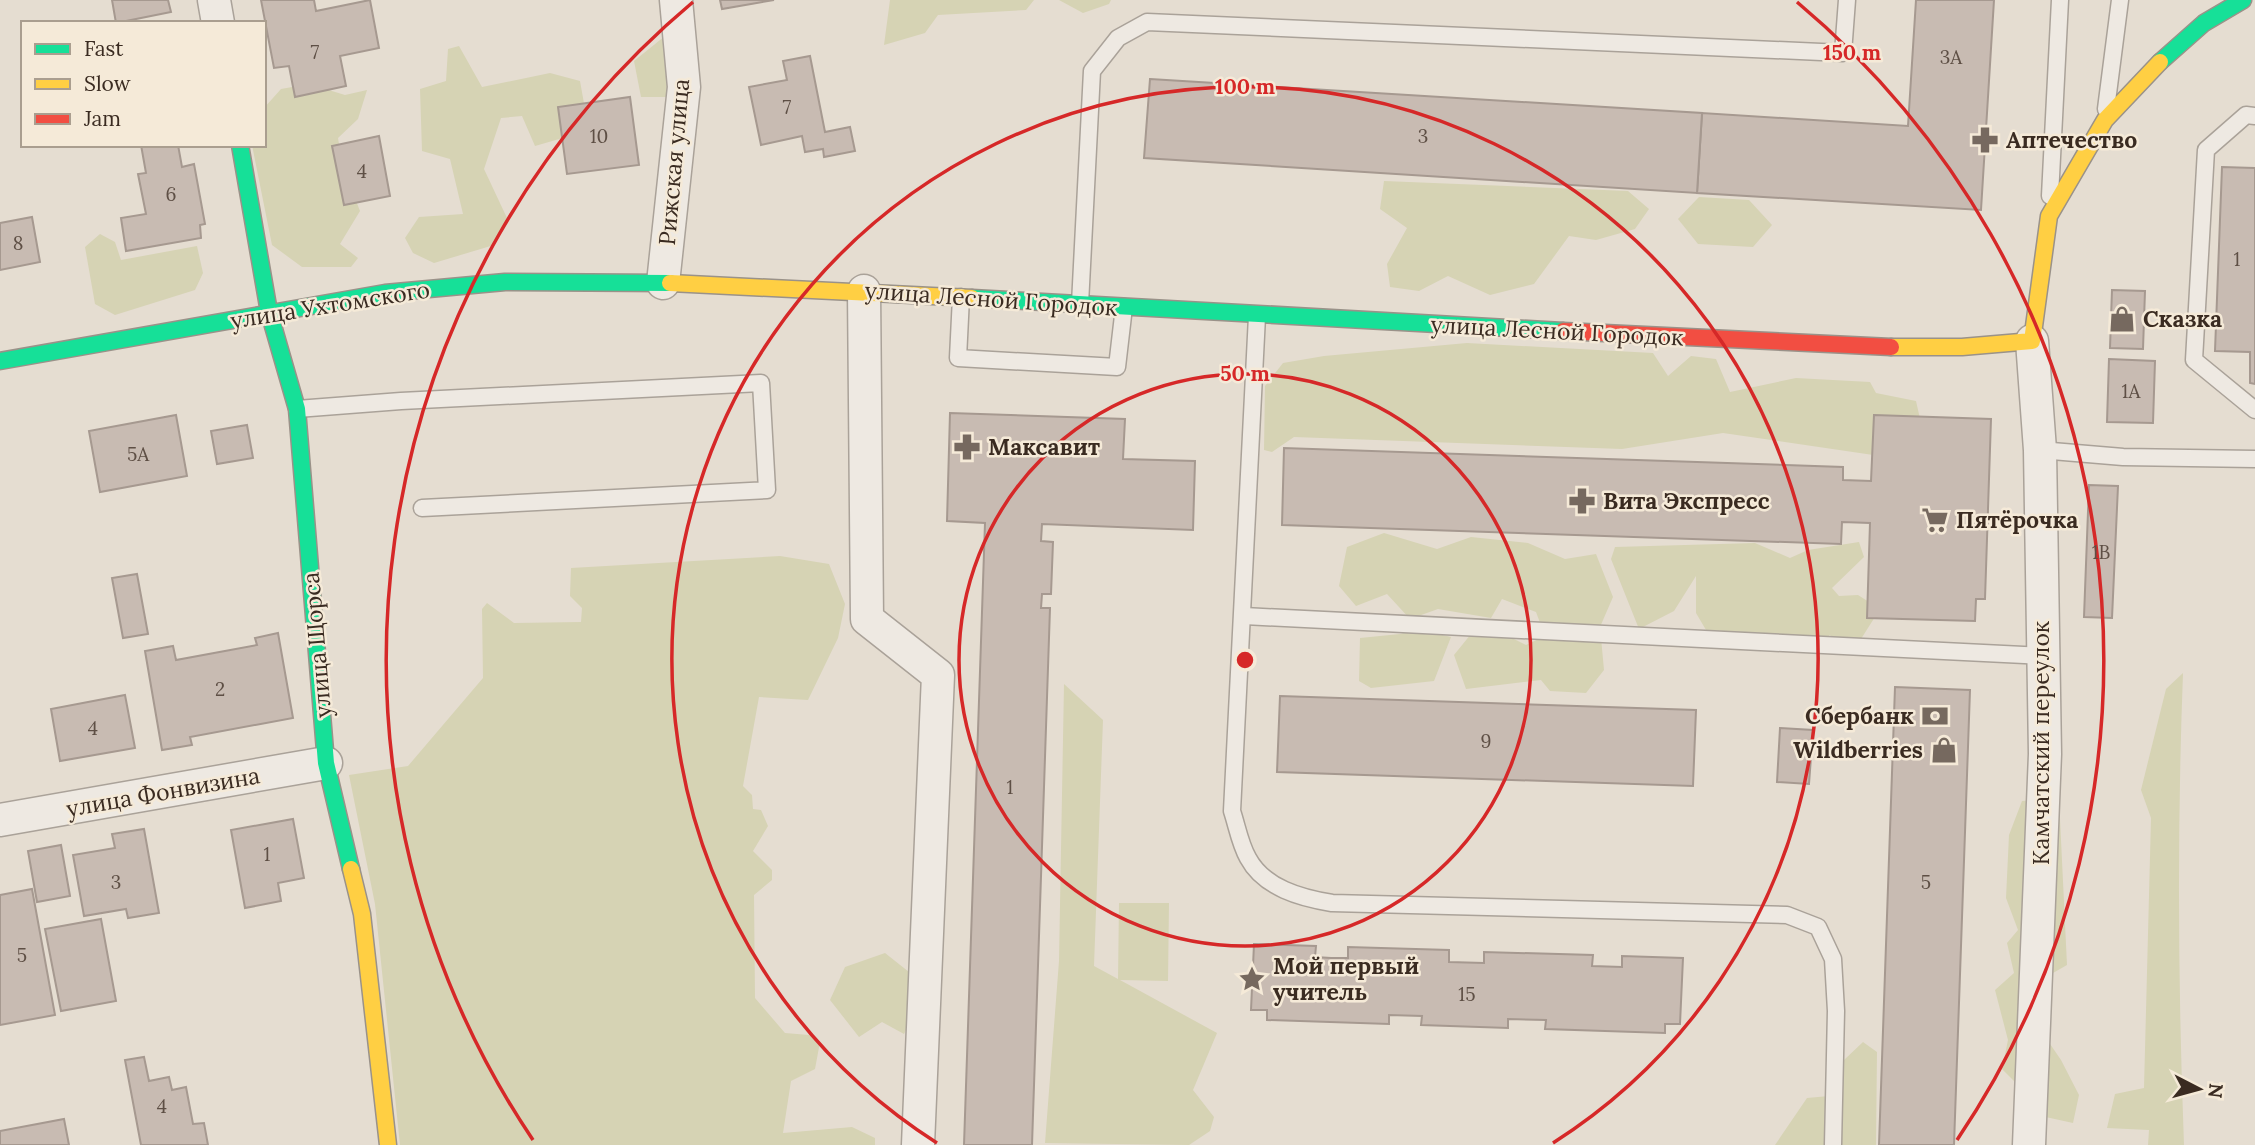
<svg xmlns="http://www.w3.org/2000/svg" width="2255" height="1145" viewBox="0 0 2255 1145" font-family="Lora,serif">
	<rect width="100%" height="100%" fill="#e5ddd1"/>
	<g fill="#d6d3b4">
		<polygon points="890,0 1034,0 1026,10 938,15 925,33 884,45"/>
		<polygon points="1059,0 1111,0 1109,4 1083,13"/>
		<polygon points="670,32 673,97 641,97 634,61"/>
		<polygon points="459,46 482,87 550,73 580,81 585,109 573,135 535,146 522,116 501,118 484,169 507,218 494,245 434,263 413,253 405,238 419,217 463,214 450,159 422,151 420,89 446,81 448,49"/>
		<polygon points="309,84 345,95 367,90 358,119 338,138 343,168 360,211 340,244 358,258 351,267 302,267 272,245 252,145 264,145 264,108 281,89"/>
		<polygon points="1384,181 1628,191 1649,209 1635,229 1596,240 1569,236 1534,284 1490,295 1448,276 1419,291 1390,287 1387,264 1407,228 1380,209"/>
		<polygon points="1699,197 1749,200 1772,225 1753,247 1698,244 1678,219"/>
		<polygon points="100,234 115,242 121,260 197,246 203,273 195,290 115,315 95,304 85,247"/>
		<polygon points="1467,343 1653,353 1668,376 1691,356 1716,359 1730,392 1796,378 1870,382 1876,393 1916,401 1923,432 1880,456 1723,433 1622,449 1294,437 1272,452 1264,450 1265,386 1283,363 1324,356"/>
		<polygon points="1384,533 1437,549 1471,537 1528,543 1565,559 1596,554 1613,597 1600,627 1604,670 1586,693 1550,691 1541,680 1466,689 1454,655 1471,634 1494,629 1526,645 1545,636 1536,612 1502,599 1491,618 1438,609 1410,619 1387,594 1356,606 1339,586 1347,547"/>
		<polygon points="1859,542 1864,557 1832,588 1839,596 1858,595 1880,609 1854,650 1842,654 1830,635 1812,651 1764,647 1738,632 1706,630 1696,613 1696,576 1674,611 1639,629 1611,559 1615,547 1755,543 1790,558 1808,550"/>
		<polygon points="780,556 829,564 845,604 838,638 808,700 759,697 743,786 752,795 753,809 761,810 768,826 753,851 772,870 772,880 754,895 755,998 785,1033 809,1035 820,1042 815,1069 791,1081 783,1133 852,1127 875,1138 875,1145 400,1145 375,904 349,775 408,766 483,678 482,609 487,603 514,623 581,622 582,608 570,596 571,568"/>
		<polygon points="1419,629 1451,637 1434,681 1371,688 1359,681 1360,638 1400,634"/>
		<path d="M2183,673C2177,830 2178,987 2184,1145H2148L2149,1130L2107,1128L2115,1094L2144,1088L2151,818L2141,790L2166,689Z"/>
		<polygon points="1064,684 1103,720 1094,966 1118,979 1119,903 1169,903 1168,981 1120,980 1217,1033 1193,1090 1214,1117 1210,1131 1189,1145 1045,1143 1059,961"/>
		<polygon points="2059,798 2067,965 2023,990 2020,1000 2061,1060 2079,1095 2073,1123 2014,1110 2015,1082 2002,1069 2008,1040 1995,990 2014,973 2007,943 2018,930 2006,898 2009,835 2022,801"/>
		<polygon points="885,953 914,976 921,1002 904,1034 882,1022 859,1037 830,1000 845,967"/>
		<polygon points="1863,1042 1877,1052 1876,1145 1775,1145 1807,1098 1840,1095 1844,1060"/>
	</g>
	<g fill="#c8bbb2" stroke="#a69990" stroke-width="2">
		<polygon points="112,0 168,0 171,12 116,23"/>
		<polygon points="261,0 314,0 316,11 370,0 379,48 340,56 346,86 295,97 289,66 274,68"/>
		<polygon points="720,0 774,0 722,9"/>
		<polygon points="1916,0 1994,0 1981,210 1697,193 1702,113 1908,126"/>
		<polygon points="810,56 825,132 850,127 855,151 824,157 823,149 805,152 802,136 761,145 749,87 787,80 783,61"/>
		<polygon points="1150,79 1702,113 1697,193 1144,158"/>
		<polygon points="630,97 639,165 567,174 558,107"/>
		<polygon points="379,136 390,196 344,205 332,146"/>
		<polygon points="141,145 178,145 182,167 194,164 205,224 200,225 201,238 126,251 121,218 146,214 138,174 146,173"/>
		<polygon points="2222,167 2255,168 2255,384 2250,383 2250,352 2215,351"/>
		<polygon points="32,217 40,262 0,270 0,223"/>
		<polygon points="2112,290 2145,291 2143,349 2110,348"/>
		<polygon points="2109,359 2155,361 2153,423 2107,422"/>
		<polygon points="950,413 1125,419 1123,459 1195,461 1193,530 1042,524 1041,541 1053,542 1051,594 1042,594 1041,608 1050,608 1032,1145 964,1145 985,523 947,521"/>
		<polygon points="176,415 187,476 100,492 89,431"/>
		<polygon points="1874,415 1991,419 1985,599 1976,599 1975,621 1867,618 1870,523 1842,522 1841,544 1282,525 1284,448 1843,467 1843,480 1871,481"/>
		<polygon points="247,425 253,458 217,464 211,431"/>
		<polygon points="2089,485 2118,486 2112,618 2084,617"/>
		<polygon points="137,574 148,634 123,638 112,578"/>
		<polygon points="278,633 293,718 190,737 192,745 162,750 145,651 173,646 176,660 257,645 255,638"/>
		<polygon points="1895,687 1970,690 1954,1145 1879,1145"/>
		<polygon points="125,695 135,748 60,761 51,709"/>
		<polygon points="1280,696 1696,710 1693,786 1277,772"/>
		<polygon points="1780,728 1813,730 1809,784 1777,782"/>
		<polygon points="293,819 304,878 278,883 281,901 245,908 231,830"/>
		<polygon points="144,829 159,913 128,918 126,909 84,916 73,855 115,848 112,834"/>
		<polygon points="61,845 70,896 37,902 28,851"/>
		<polygon points="32,889 55,1015 0,1025 0,895"/>
		<polygon points="101,919 116,1001 61,1011 45,929"/>
		<polygon points="1254,944 1316,946 1315,957 1331,958 1348,958 1348,947 1449,950 1449,962 1484,963 1484,952 1593,955 1592,966 1622,967 1622,956 1683,958 1680,1024 1665,1024 1665,1033 1545,1029 1546,1020 1508,1019 1508,1028 1421,1025 1422,1016 1389,1015 1389,1024 1267,1020 1267,1010 1251,1010"/>
		<polygon points="144,1057 149,1081 169,1077 172,1090 186,1087 193,1124 204,1123 208,1145 141,1145 125,1060"/>
		<polygon points="64,1119 69,1145 0,1145 0,1131"/>
	</g>
	<g fill="none" stroke-linecap="round" stroke-linejoin="round">
		<g stroke="#aaa299" stroke-width="19">
			<g id="lane">
				<polyline points="2106,109 2120,0"/>
				<polyline points="2255,116 2246,115 2206,150 2194,360 2255,410"/>
				<polyline points="2050,196 2060,0"/>
				<polyline points="961,297 958,358 1117,367 1124,307"/>
				<polyline points="1080,304 1092,71 1118,38 1147,22 1843,53 1847,0"/>
				<path d="M1257,316L1232,811C1237,826 1240,844 1248,858C1264,888 1301,898 1332,903L1787,915L1818,927L1833,959L1836,1011L1833,1145"/>
				<polyline points="297,409 401,401 761,383 767,490 422,508"/>
				<polyline points="2040,450 2123,457 2255,459"/>
				<polyline points="1244,616 2042,656"/>
			</g>
		</g>
		<g stroke="#aaa299" stroke-width="35">
			<g id="street">
				<polyline points="214,0 218,23"/>
				<polyline points="663,283 684,87 676,0"/>
				<polyline points="864,291 867,619 938,675 918,1145"/>
				<polyline points="0,820 326,763"/>
				<polyline points="2029,1145 2045,754 2040,450 2032,341"/>
			</g>
		</g>
		<g stroke="#9a9289" stroke-width="19">
			<g id="fast">
				<polyline points="2160,62 2204,23 2243,0"/>
				<polyline points="240,145 269,312 297,409 326,763 351,869"/>
				<polyline points="972,298 1563,331"/>
				<polyline points="0,361 385,293 505,282 670,283"/>
			</g>
		</g>
		<g stroke="#9a9289" stroke-width="19">
			<g id="slow">
				<polyline points="670,283 972,298"/>
				<polyline points="1891,347 1962,347 2032,341 2049,216 2105,120 2160,62"/>
				<polyline points="351,869 362,914 388,1145"/>
			</g>
		</g>
		<g stroke="#9a9289" stroke-width="19">
			<polyline id="jam" points="1563,331 1891,347"/>
		</g>
		<use href="#lane" stroke="#eee9e2" stroke-width="16"/>
		<use href="#street" stroke="#eee9e2" stroke-width="32"/>
		<use href="#fast" stroke="#16e098" stroke-width="16"/>
		<use href="#slow" stroke="#ffcf43" stroke-width="16"/>
		<use href="#jam" stroke="#f24e42" stroke-width="16"/>
	</g>
	<g fill="none" stroke="#d62828" stroke-width="3.5">
		<circle cx="1245" cy="660" r="286"/>
		<path d="M937 1143A573 573 0 1 1 1553 1143"/>
		<path d="M533 1140A859 859 0 0 1 693 2M1797 2A859 859 0 0 1 1957 1140"/>
	</g>
	<defs>
		<g id="pharmacy-bare" transform="scale(2.1)"><path d="M-2-6h4v4h4v4h-4v4h-4v-4h-4v-4h4Z" fill="#76695f" stroke="#f5ead8" stroke-width="2.5" paint-order="stroke"/></g>
		<g id="shop-bare" transform="scale(2.1)"><path d="M-5-2.5h2.3a2.7 3.5 0 0 1 5.4 0H5L5.5 6h-11ZM-1.5-2.5h3a1.5 2.3 0 0 0-3 0Z" fill="#76695f" stroke="#f5ead8" stroke-width="2.5" paint-order="stroke"/></g>
		<g id="supermarket-bare" transform="scale(2.1)"><path d="M-6-5.5h2.5l.6 2H6L4.5 2H-2.5L-4.4-4H-6ZM-1.5 3.2a1.3 1.3 0 1 0 .1 0ZM3 3.2a1.3 1.3 0 1 0 .1 0Z" fill="#76695f" stroke="#f5ead8" stroke-width="2.5" paint-order="stroke"/></g>
		<g id="bank-bare" transform="scale(2.1)"><path d="M-6-4H6V4H-6ZM0-2.3a2.3 2.3 0 1 0 0 4.6a2.3 2.3 0 1 0 0-4.6Z" fill="#76695f" stroke="#f5ead8" stroke-width="2.5" paint-order="stroke"/></g>
		<g id="sight-bare" transform="scale(2.1)"><path d="M0-6L1.8-2.2L6-1.7L2.9 1.2L3.7 5.4L0 3.3L-3.7 5.4L-2.9 1.2L-6-1.7L-1.8-2.2Z" fill="#76695f" stroke="#f5ead8" stroke-width="2.5" paint-order="stroke"/></g>
	</defs>
	<g fill-rule="evenodd">
		<use href="#pharmacy-bare" x="1985" y="140"/>
		<use href="#shop-bare" x="2122" y="319"/>
		<use href="#pharmacy-bare" x="967" y="447"/>
		<use href="#pharmacy-bare" x="1582" y="501"/>
		<use href="#supermarket-bare" x="1935" y="520"/>
		<use href="#bank-bare" x="1935" y="716"/>
		<use href="#shop-bare" x="1944" y="750"/>
		<use href="#sight-bare" x="1252" y="979"/>
	</g>
	<g text-anchor="middle" stroke-width="5" stroke-linejoin="round" paint-order="stroke">
		<g font-size="19" fill="#5e4f45">
			<text x="315" y="59">7</text>
			<text x="1951" y="64">3А</text>
			<text x="787" y="114">7</text>
			<text x="599" y="143">10</text>
			<text x="1423" y="143">3</text>
			<text x="362" y="178">4</text>
			<text x="171" y="201">6</text>
			<text x="18" y="250">8</text>
			<text x="2237" y="266">1</text>
			<text x="2131" y="398">1А</text>
			<text x="138" y="461">5А</text>
			<text x="2101" y="559">1В</text>
			<text x="220" y="696">2</text>
			<text x="93" y="735">4</text>
			<text x="1486" y="748">9</text>
			<text x="1010" y="794">1</text>
			<text x="267" y="861">1</text>
			<text x="116" y="889">3</text>
			<text x="1926" y="889">5</text>
			<text x="22" y="962">5</text>
			<text x="1467" y="1001">15</text>
			<text x="162" y="1113">4</text>
		</g>
		<g font-size="23" font-weight="bold" fill="#3a2b21" stroke="#f5ead8" text-anchor="start">
			<text x="2006" y="148">Аптечество</text>
			<text x="2143" y="327">Сказка</text>
			<text x="988" y="455">Максавит</text>
			<text x="1603" y="509">Вита Экспресс</text>
			<text x="1956" y="528">Пятёрочка</text>
			<text x="1914" y="724" text-anchor="end">Сбербанк</text>
			<text x="1923" y="758" text-anchor="end">Wildberries</text>
			<text x="1273" y="974">Мой первый<tspan x="1273" dy="26">учитель</tspan></text>
		</g>
		<g font-size="23" fill="#3a2b21" stroke="#f5ead8">
			<text transform="translate(674 162) rotate(-85)" y="8">Рижская улица</text>
			<text transform="translate(991 299) rotate(4)" y="8">улица Лесной Городок</text>
			<text transform="translate(330 305) rotate(-9)" y="8">улица Ухтомского</text>
			<text transform="translate(1557 331) rotate(3)" y="8">улица Лесной Городок</text>
			<text transform="translate(317 645) rotate(-95)" y="8">улица Щорса</text>
			<text transform="translate(2041 743) rotate(-90)" y="8">Камчатский переулок</text>
			<text transform="translate(163 792) rotate(-10)" y="8">улица Фонвизина</text>
		</g>
	</g>
	<circle cx="1245" cy="660" r="10" fill="#d62828" stroke="#f5ead8" stroke-width="3.5"/>
	<g font-size="21" text-anchor="middle" font-weight="bold" fill="#d62828" stroke="#f5ead8" stroke-width="5" stroke-linejoin="round" paint-order="stroke">
		<text x="1852" y="60">150 m</text>
		<text x="1245" y="94">100 m</text>
		<text x="1245" y="381">50 m</text>
	</g>
	<rect x="21" y="21" width="245" height="126" fill="#f5ead8" stroke="#aa9e8f" stroke-width="2"/>
	<rect x="35" y="44" width="35" height="10" fill="#16e098" stroke="#aa9e8f" stroke-width="2"/>
	<text x="84" y="56" font-size="21" fill="#3a2b21">Fast</text>
	<rect x="35" y="79" width="35" height="10" fill="#ffcf43" stroke="#aa9e8f" stroke-width="2"/>
	<text x="84" y="91" font-size="21" fill="#3a2b21">Slow</text>
	<rect x="35" y="114" width="35" height="10" fill="#f24e42" stroke="#aa9e8f" stroke-width="2"/>
	<text x="84" y="126" font-size="21" fill="#3a2b21">Jam</text>
	<g transform="translate(2199 1089) rotate(96)" stroke="#f5ead8" stroke-width="5" paint-order="stroke">
	<path d="M0-5L12 26L0 18L-12 26Z" fill="#3a2b21"/>
	<text y="-10" font-size="19" font-weight="bold" text-anchor="middle" fill="#3a2b21">N</text>
	</g>
</svg>
